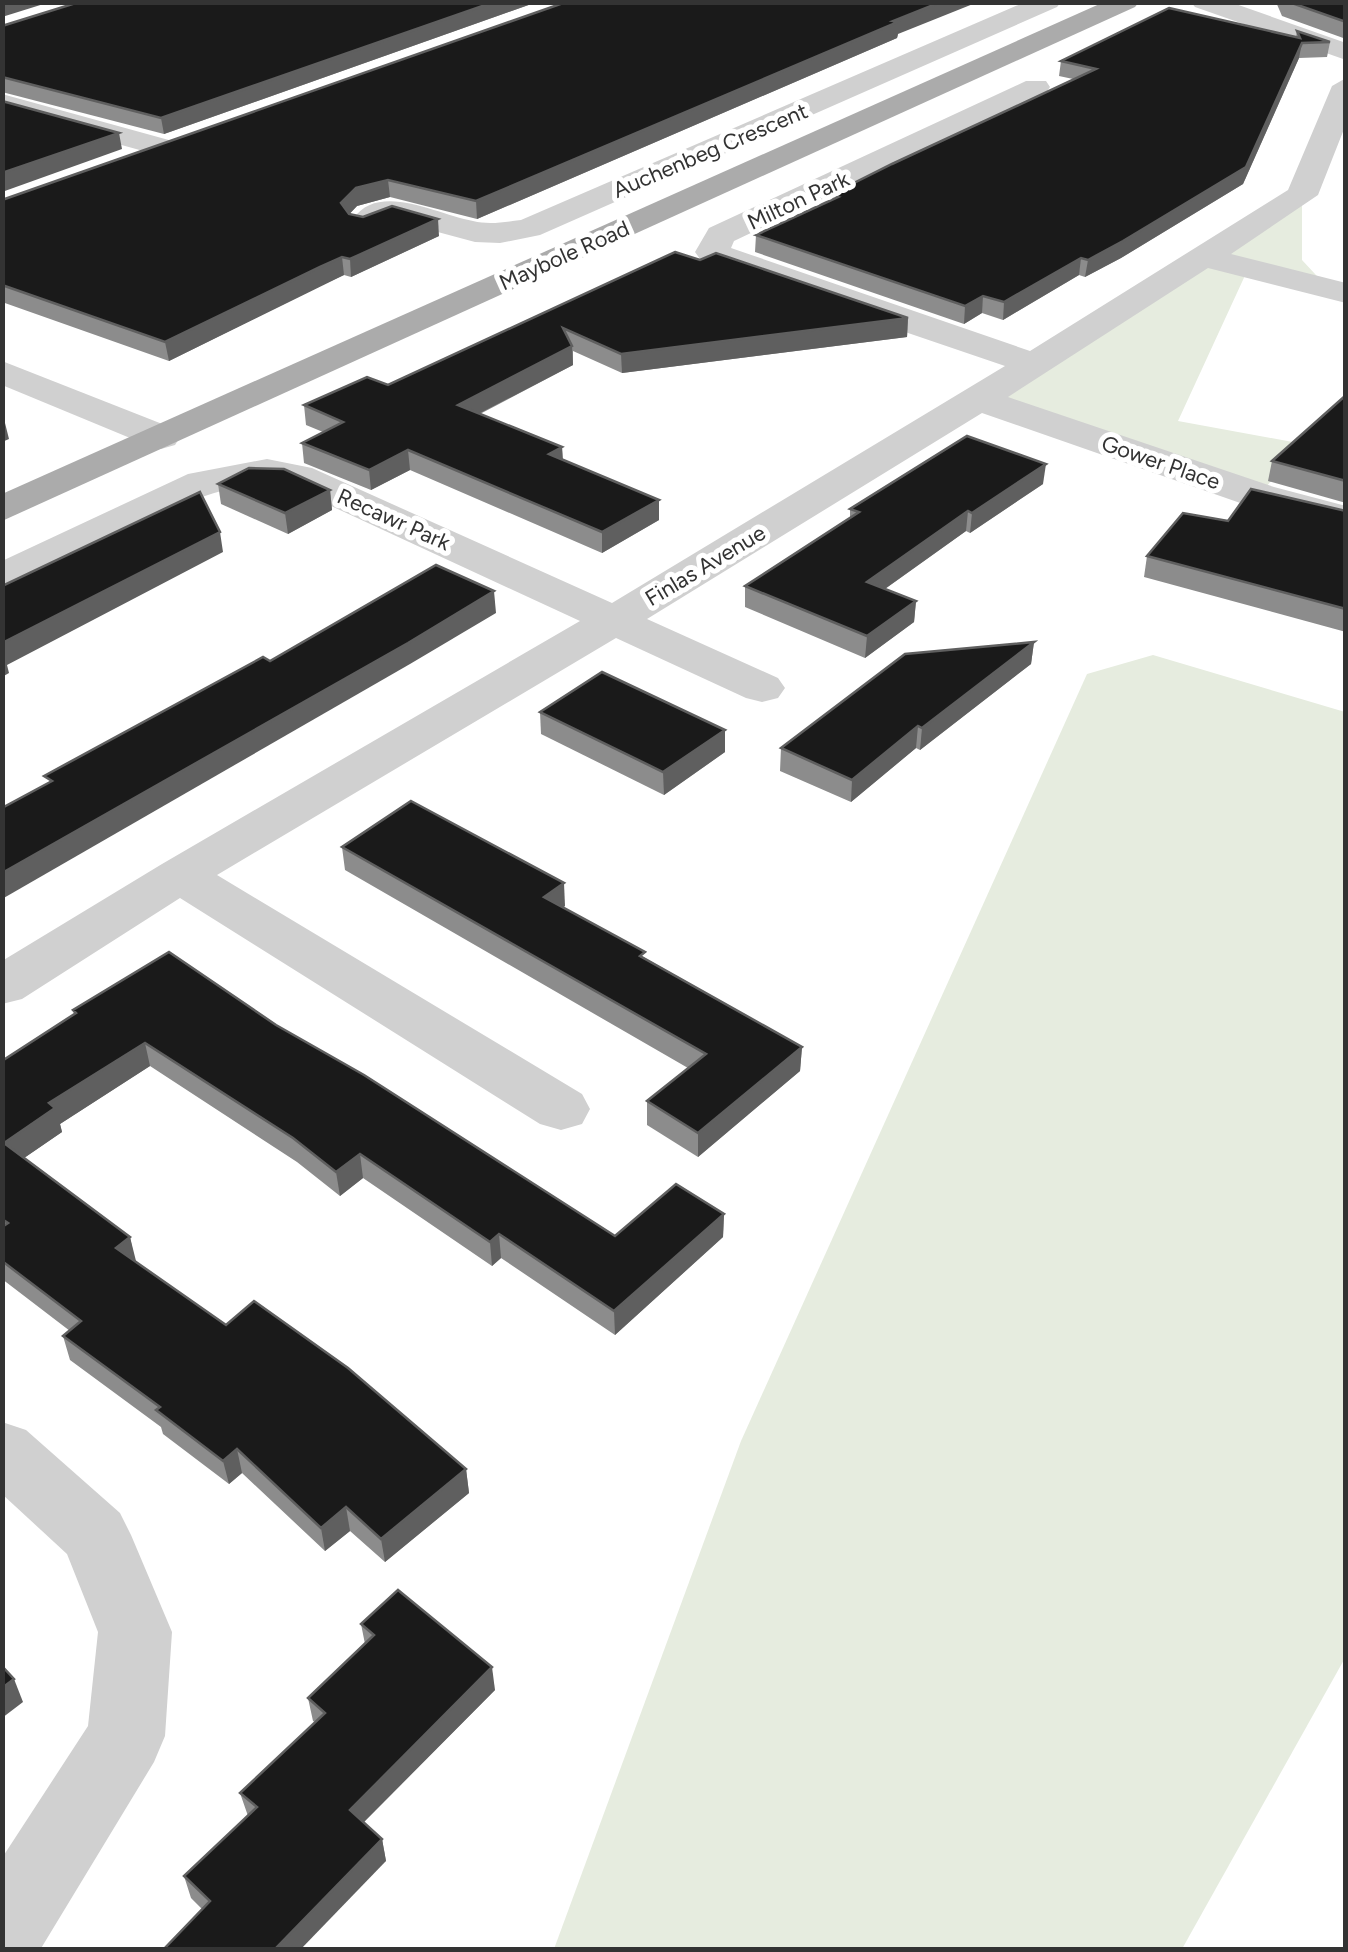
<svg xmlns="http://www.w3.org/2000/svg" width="1348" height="1952" viewBox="0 0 1348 1952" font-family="Figtree,sans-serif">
	<rect width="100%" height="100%" fill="#fff"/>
	<g fill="#e6ecdf">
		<polygon points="1302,195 1302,260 1329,289 1248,269 1178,421 1298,443 1260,496 979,399"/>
		<polygon points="1153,655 1345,712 1345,1658 1182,1949 554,1949 741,1441 1087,674"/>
	</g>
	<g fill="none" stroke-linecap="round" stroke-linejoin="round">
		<g fill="#d0d0d0" fill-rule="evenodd">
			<path d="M1025,2H1061L1057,7L540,235L500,243L475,242L393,220L369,229L358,226L353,219C379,181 438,215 473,221C489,225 505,222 521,220Z"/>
			<polygon points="1191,2 1230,2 1346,43 1346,60 1195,7"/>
			<path d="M1346,78V124L1318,195L1231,254L1346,283V303L1208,268L1008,397L1274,487L1346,506V531L1246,505L982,413L647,619L778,678L785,688L778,698L762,702L746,698L616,638L217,875L582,1094L590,1109L582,1124L561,1130L540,1124L180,898L22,999L2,1004V961L162,864L580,621L288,486C191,471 94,567 2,590V561L188,474L267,459L312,468L612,603L1005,366L720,269L700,259L695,252L709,228L1026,81H1046L1050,87L1046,93L734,241L731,248L1030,351L1288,190L1332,86Z"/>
			<polygon points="2,94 176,142 180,148 176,154 165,157 2,112"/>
			<polygon points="2,361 175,429 180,437 175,445 161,449 147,445 2,385"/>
			<polygon points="2,1422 26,1430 120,1513 131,1535 172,1632 165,1736 154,1762 40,1950 2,1950 2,1858 88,1726 98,1632 67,1554 2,1494"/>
		</g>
		<polygon fill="#ababab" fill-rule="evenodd" points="1104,2 1139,2 1135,7 2,521 2,494"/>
	</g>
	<g fill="#8c8c8c">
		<polygon points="537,2 164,134 2,92 2,26"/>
		<polygon points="1276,2 1346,2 1346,39 1282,16"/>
		<polygon points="1297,31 1330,42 1327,57 1299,58 1243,184 1121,258 1085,277 1079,275 1003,320 982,313 964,324 755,252 756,235 830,201 830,195 1073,79 1059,76 1061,61 1296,37"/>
		<polygon points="898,34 897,38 477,219 390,197 357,206 349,214 439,236 351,277 344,275 322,285 169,361 2,302 2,200"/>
		<polygon points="700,260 908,318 907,337 622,373 573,351 573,365 480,414 562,447 563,460 659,500 659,520 602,553 410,470 371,490 304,463 302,443 323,432 306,425 304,405 388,385"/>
		<polygon points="1346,395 1346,503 1268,481 1272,461"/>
		<polygon points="218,484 330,490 332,510 288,534 221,504"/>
		<polygon points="1043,484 970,533 966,531 885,589 916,601 914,622 865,658 745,607 745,586 850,518 850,509"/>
		<polygon points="1346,511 1346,632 1144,577 1147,556 1228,521"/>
		<polygon points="1034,642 1031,664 920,750 916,748 851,802 780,771 781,748"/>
		<polygon points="540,712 725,730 725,752 664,795 541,734"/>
		<polygon points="342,847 565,906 563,907 645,958 802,1047 800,1071 698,1157 647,1125 647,1101 688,1068 345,870"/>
		<polygon points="73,1010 276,1025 615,1236 724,1214 723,1237 615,1335 501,1258 492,1266 363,1178 340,1196 297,1162 150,1066 60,1124 62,1132 24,1158 130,1237 135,1262 226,1325 466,1469 469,1493 385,1562 350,1531 325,1551 242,1473 229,1484 163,1434 161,1427 70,1360 63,1336 70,1331 2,1279 2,1061 74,1014"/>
		<polygon points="361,1624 495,1690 364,1822 382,1839 386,1861 202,1909 191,1898 184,1876 248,1816 240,1793 315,1722 313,1721 308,1698 365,1644"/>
	</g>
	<g fill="#5f5f5f">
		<polygon points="2,2 50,2 2,17"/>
		<polygon points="494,2 537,2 164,134 161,118"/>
		<polygon points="941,2 978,2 898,34 897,38 477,219 476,201 893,21"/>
		<polygon points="1302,43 1299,58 1243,184 1121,258 1085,277 1088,260"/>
		<polygon points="119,133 122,149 2,192 2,173"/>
		<polygon points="388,180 390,197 357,206 343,221 341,203 356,188"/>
		<polygon points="438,219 439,236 351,277 350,259"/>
		<polygon points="342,257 344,275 169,361 165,342"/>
		<polygon points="1081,258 1079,275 1003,320 1004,302"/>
		<polygon points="983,296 982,313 964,324 965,306"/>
		<polygon points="908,318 907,337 622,373 621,354"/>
		<polygon points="572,346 573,365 459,424 458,405"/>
		<polygon points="4,419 9,439 2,442 2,420"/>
		<polygon points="562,447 563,467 549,454"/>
		<polygon points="408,450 410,470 371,490 369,470"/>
		<polygon points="1046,464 1043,484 970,533 972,513"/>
		<polygon points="330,490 332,510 288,534 285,513"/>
		<polygon points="659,500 659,520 602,553 602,532"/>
		<polygon points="968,511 966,531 865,603 867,582"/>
		<polygon points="220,532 223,552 7,665 9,673 2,677 2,643"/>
		<polygon points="494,591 496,613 410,664 2,899 2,873"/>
		<polygon points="916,601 914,622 865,658 867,636"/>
		<polygon points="1034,642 1031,664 920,750 922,728"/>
		<polygon points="918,726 916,748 851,802 852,780"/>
		<polygon points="725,730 725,752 664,795 663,772"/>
		<polygon points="564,883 565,906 545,920 544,897"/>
		<polygon points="145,1043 150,1066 60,1124 62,1132 11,1167 4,1143 49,1103"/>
		<polygon points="802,1047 800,1071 698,1157 698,1133"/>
		<polygon points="360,1154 363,1178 340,1196 336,1172"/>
		<polygon points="724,1214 723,1237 615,1335 614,1311"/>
		<polygon points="499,1234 501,1258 492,1266 490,1242"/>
		<polygon points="130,1237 136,1261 122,1272 116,1248"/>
		<polygon points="237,1449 242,1473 229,1484 223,1461"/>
		<polygon points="466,1469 469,1493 385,1562 381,1539"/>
		<polygon points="346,1507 350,1531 325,1551 321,1528"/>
		<polygon points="492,1667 495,1690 354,1832 350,1810"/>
		<polygon points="14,1679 23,1702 2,1718 2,1688"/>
		<polygon points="382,1839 386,1861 300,1950 274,1950"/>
	</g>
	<g fill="#1a1a1a" stroke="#5f5f5f" stroke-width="2.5">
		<polygon points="79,2 494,2 161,118 2,77 2,26"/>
		<polygon points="566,2 941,2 893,21 898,22 476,201 388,180 356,188 341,203 349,214 363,217 392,206 438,219 350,259 342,257 320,267 165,342 2,285 2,200"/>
		<polygon points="1289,2 1346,2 1346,22"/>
		<polygon points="1169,8 1300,38 1297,31 1330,42 1302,43 1246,167 1123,241 1088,260 1081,258 1004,302 983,296 965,306 756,235 838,197 830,195 892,164 1096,69 1061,61"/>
		<polygon points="2,101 119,133 2,173"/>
		<polygon points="675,252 700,260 716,253 908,318 621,354 563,328 572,346 458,405 562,447 549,454 659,500 602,532 408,450 369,470 302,443 343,422 304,405 367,377 388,385"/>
		<polygon points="1346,395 1346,481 1272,461"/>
		<polygon points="967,436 1046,464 972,513 968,511 867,582 916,601 867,636 745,586 859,512 850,509"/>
		<polygon points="249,468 284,469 330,490 285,513 218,484"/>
		<polygon points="1251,489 1346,511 1346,609 1147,556 1183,513 1228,521"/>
		<polygon points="200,492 220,532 2,643 2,586"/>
		<polygon points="436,565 494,591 408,643 2,873 2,808 52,781 44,776 263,657 270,661"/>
		<polygon points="1034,642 922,728 918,726 852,780 781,748 905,654"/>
		<polygon points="602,672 725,730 663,772 540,712"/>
		<polygon points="411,801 564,883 544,897 645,952 640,956 802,1047 698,1133 647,1101 706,1054 342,847"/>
		<polygon points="169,952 276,1025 364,1075 615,1236 676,1184 724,1214 614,1311 499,1234 490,1242 360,1154 336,1172 293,1138 145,1043 49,1103 55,1108 4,1143 130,1237 116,1248 226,1325 254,1301 348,1368 466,1469 381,1539 346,1507 321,1528 237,1449 223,1461 156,1410 160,1407 63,1336 81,1321 2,1261 2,1227 8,1223 2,1219 2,1061 76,1013 73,1010"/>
		<polygon points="398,1590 492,1667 350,1810 382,1839 274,1950 163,1950 210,1901 184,1876 257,1807 240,1793 325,1713 308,1698 374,1635 361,1624"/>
		<polygon points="2,1666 14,1679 2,1688"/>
	</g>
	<g text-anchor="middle" stroke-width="10" stroke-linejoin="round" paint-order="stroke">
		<g font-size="22" fill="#333" stroke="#fff">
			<text transform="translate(710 150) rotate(-23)" y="8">Auchenbeg Crescent</text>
			<text transform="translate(798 200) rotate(-25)" y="8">Milton Park</text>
			<text transform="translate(564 255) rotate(-24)" y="8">Maybole Road</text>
			<text transform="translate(1161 462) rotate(19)" y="8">Gower Place</text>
			<text transform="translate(394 519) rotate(24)" y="8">Recawr Park</text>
			<text transform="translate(705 565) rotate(-31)" y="8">Finlas Avenue</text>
		</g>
	</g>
	<rect width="1348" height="1952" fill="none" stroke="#333333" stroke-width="10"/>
</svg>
